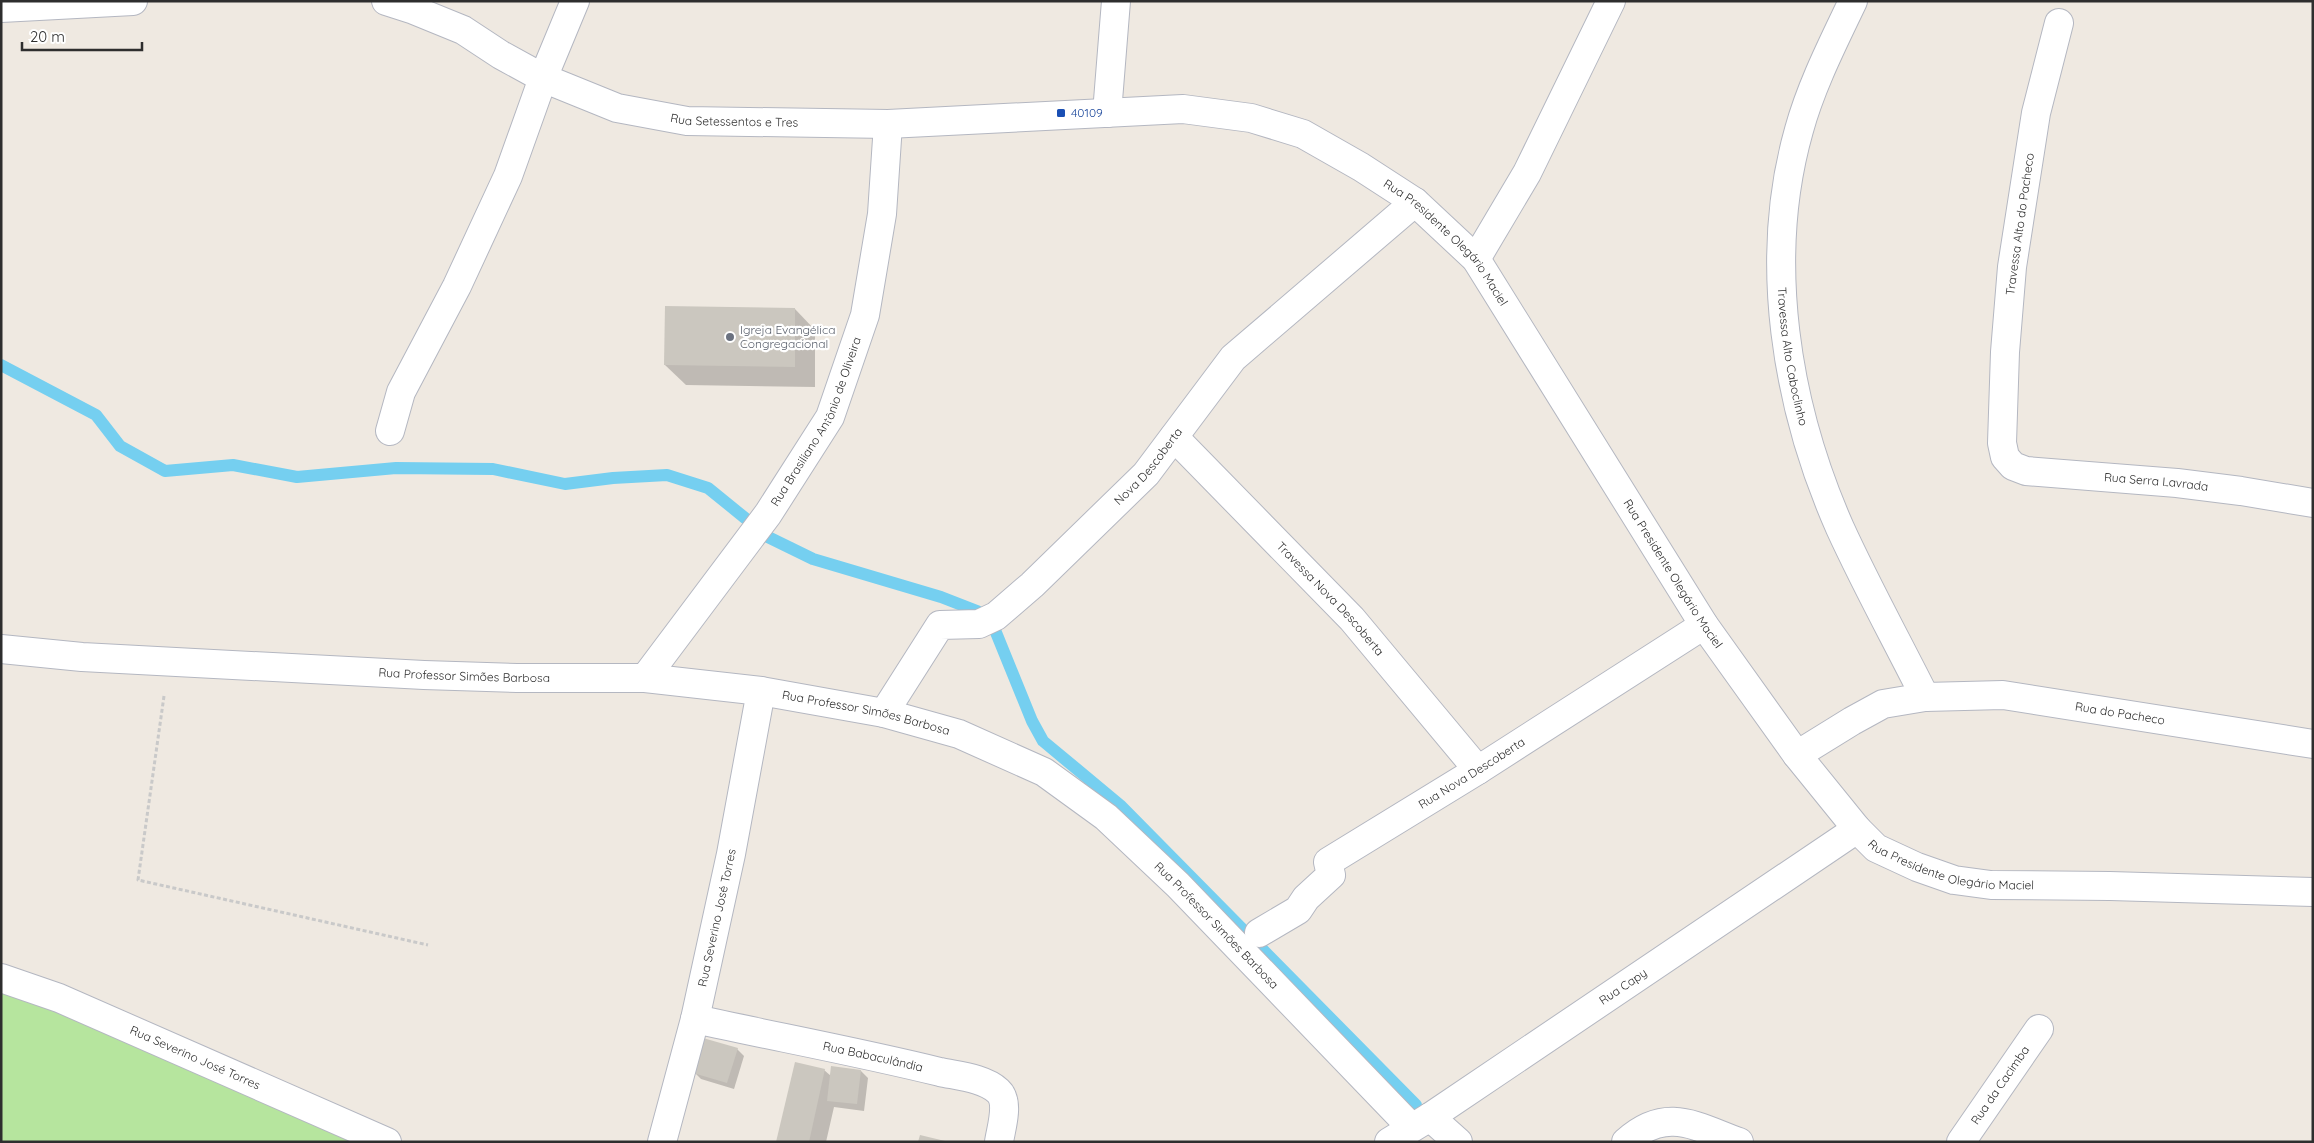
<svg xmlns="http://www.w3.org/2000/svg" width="2314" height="1143" viewBox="0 0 2314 1143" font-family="Quicksand,sans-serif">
	<rect width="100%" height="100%" fill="#efe9e1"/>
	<polygon fill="#b6e59e" points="1,979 363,1142 1,1142"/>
	<g fill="#0003">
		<polygon points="795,309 815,330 815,387 686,385 665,365"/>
		<polygon points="737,1049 744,1056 734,1089 701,1079 694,1072"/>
		<polygon points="824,1070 831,1076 861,1071 868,1078 864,1111 834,1107 826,1142 778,1142"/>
	</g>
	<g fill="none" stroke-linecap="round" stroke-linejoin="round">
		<g stroke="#75cff0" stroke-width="12">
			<polyline points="1,365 96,415 120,446 165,471 233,465 297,477 396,468 493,469 565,484 613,478 667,475 708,488 745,518"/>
			<polyline points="768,537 813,559 941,597 977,611 995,630 1032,721 1043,741 1120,805 1416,1105"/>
		</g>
	</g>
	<g fill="#cbc7bf">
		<polygon points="665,306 795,308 795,367 664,365"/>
		<polygon points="703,1038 738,1048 727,1083 693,1073"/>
		<polygon points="795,1062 825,1069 809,1142 776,1142"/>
		<polygon points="831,1066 861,1070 857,1104 827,1101"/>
		<polygon points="920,1135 945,1141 945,1142 918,1142"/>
	</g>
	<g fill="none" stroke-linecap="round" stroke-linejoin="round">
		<g stroke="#b4b7c1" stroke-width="30">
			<g id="minor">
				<path id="s1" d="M386,1L414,10L463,30L501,55L543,78L617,108L687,121L888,124L1183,109L1251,118L1303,134L1361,167L1415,202L1476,259L1704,625L1797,755L1857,829L1876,848L1917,867L1954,880L1991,885L2110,886L2313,892"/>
				<path id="s2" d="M1853,1C1833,43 1811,86 1799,130C1762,260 1786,406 1840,528C1866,585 1897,641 1925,697"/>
				<polyline points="1,8 133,1"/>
				<path id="s3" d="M2059,23L2036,113L2012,267L2005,352L2002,443L2005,457L2013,466L2026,471L2177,483L2241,491L2313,503"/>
				<polyline points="1107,113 1116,1"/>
				<polyline points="1476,259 1527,173 1611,1"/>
				<polyline points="390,431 401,392 457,286 508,176 543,78 575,1"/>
				<path id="s4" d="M1174,437L1352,619L1478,770"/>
				<path id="s5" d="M1,649L82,657L424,675L517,678H645L761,691L884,713L959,734L1044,772L1106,817L1178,885L1411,1127"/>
				<path id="s6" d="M645,678L768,514L830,417L865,315L882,214L888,124"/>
				<path id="s7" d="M884,713L940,625L979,624L996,616L1032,585L1146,474L1233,358L1415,202"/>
				<path id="s8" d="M1797,755L1852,721L1883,704L1925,697L2003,695L2313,744"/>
				<path id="s9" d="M1259,933L1298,910L1306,898L1331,875L1328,862L1478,770L1704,625"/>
				<path id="s10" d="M1,978L59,998L387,1142"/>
				<path id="s11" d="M695,1019C777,1037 859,1052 940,1072C958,1076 984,1078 998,1091C1010,1102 1001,1128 999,1142"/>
				<polyline points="1430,1117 1458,1142"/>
				<path id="s12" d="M662,1142L695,1019L731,854L761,691"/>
				<path id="s13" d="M1389,1142L1430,1117L1857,829"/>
				<path d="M1626,1142C1666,1106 1695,1126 1739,1142"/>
				<path id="s14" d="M1961,1142L2039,1029"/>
			</g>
		</g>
		<polyline stroke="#c9c9c9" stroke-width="3" stroke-dasharray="4 2.5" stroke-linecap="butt" points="164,696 138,880 428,945"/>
		<use href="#minor" stroke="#fff" stroke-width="28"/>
	</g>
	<rect fill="#1a4fb4" stroke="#fff" stroke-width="2" x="1056" y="108" width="10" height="10" rx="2.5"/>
	<circle fill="#6b7280" stroke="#fff" stroke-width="2" cx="730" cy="337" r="5"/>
	<g text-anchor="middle" stroke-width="4.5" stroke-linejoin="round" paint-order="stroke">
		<g font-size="12" fill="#164399" stroke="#fff" text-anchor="start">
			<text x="1071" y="117">40109</text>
		</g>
		<g font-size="12" fill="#2e2e2e" stroke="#fff">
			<text dy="4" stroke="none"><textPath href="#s1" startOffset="374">Rua Setessentos e Tres</textPath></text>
			<text transform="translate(2020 224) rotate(-82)" y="4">Travessa Alto do Pacheco</text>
			<text dy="4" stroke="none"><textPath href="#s1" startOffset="1128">Rua Presidente Olegário Maciel</textPath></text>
			<text dy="4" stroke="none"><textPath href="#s2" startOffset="369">Travessa Alto Caboclinho</textPath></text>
			<text dy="4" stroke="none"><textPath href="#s6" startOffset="310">Rua Brasiliano Antônio de Oliveira</textPath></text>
			<text dy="4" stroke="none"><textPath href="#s7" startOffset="376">Nova Descoberta</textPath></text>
			<text dy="4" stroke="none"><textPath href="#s3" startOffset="596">Rua Serra Lavrada</textPath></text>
			<text dy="4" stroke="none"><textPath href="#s1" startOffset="1532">Rua Presidente Olegário Maciel</textPath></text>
			<text dy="4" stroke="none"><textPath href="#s4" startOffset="225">Travessa Nova Descoberta</textPath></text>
			<text dy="4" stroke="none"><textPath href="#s5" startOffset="464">Rua Professor Simões Barbosa</textPath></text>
			<text dy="4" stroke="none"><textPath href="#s8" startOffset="339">Rua do Pacheco</textPath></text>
			<text dy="4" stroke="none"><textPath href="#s5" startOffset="869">Rua Professor Simões Barbosa</textPath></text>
			<text dy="4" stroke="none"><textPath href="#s9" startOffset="276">Rua Nova Descoberta</textPath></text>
			<text dy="4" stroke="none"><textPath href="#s1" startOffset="1952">Rua Presidente Olegário Maciel</textPath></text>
			<text dy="4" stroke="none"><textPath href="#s12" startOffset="231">Rua Severino José Torres</textPath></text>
			<text dy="4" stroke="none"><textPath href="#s5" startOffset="1289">Rua Professor Simões Barbosa</textPath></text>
			<text dy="4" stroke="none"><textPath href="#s13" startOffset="281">Rua Capy</textPath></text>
			<text dy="4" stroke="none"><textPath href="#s10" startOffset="210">Rua Severino José Torres</textPath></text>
			<text dy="4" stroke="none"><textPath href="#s11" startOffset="182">Rua Babaculândia</textPath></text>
			<text dy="4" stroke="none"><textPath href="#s14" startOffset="69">Rua da Cacimba</textPath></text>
		</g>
		<g font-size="12" fill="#5b616d" stroke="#fff" text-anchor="start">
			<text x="740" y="334">Igreja Evangélica<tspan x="740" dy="14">Congregacional</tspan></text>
		</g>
	</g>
	<rect width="2314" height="1143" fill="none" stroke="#2e2e2e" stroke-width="5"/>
	<path d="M22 42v8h120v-8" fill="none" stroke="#2e2e2e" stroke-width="2.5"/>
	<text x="30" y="42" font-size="15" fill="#2e2e2e" stroke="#ffffff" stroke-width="4" paint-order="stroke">20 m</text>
</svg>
